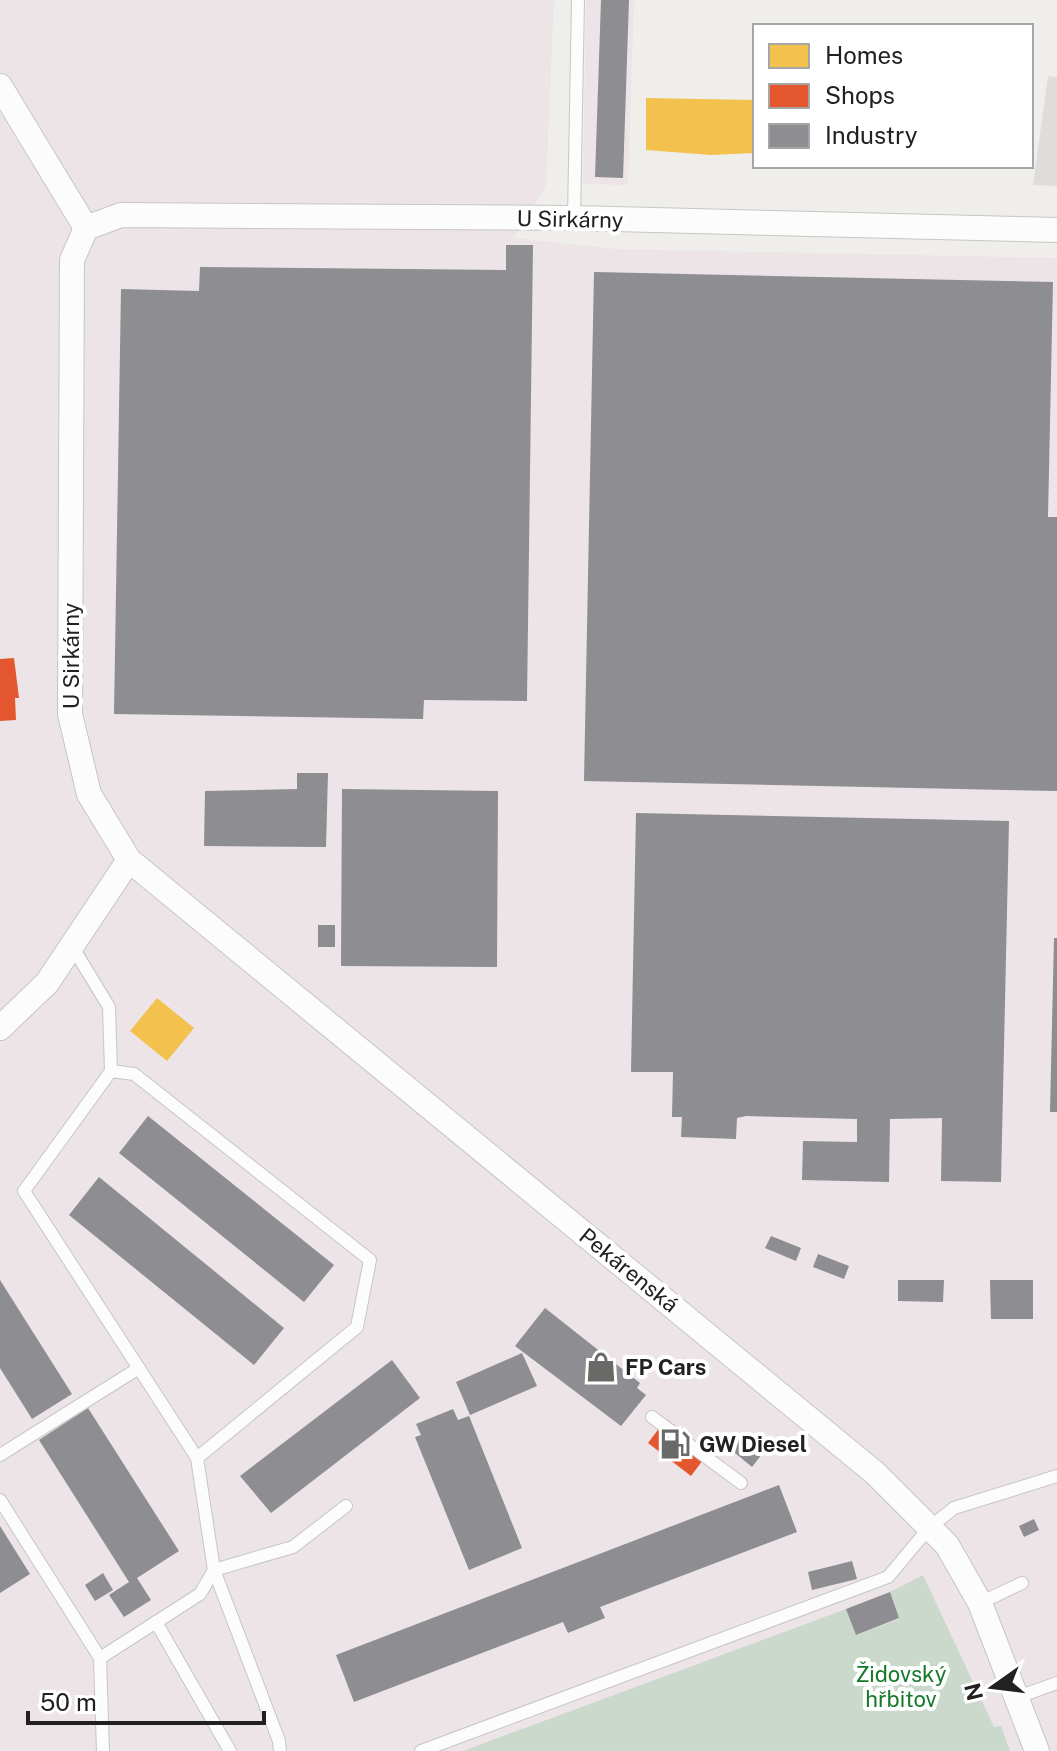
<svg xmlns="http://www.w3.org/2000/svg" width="1057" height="1751" viewBox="0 0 1057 1751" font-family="'Public Sans',sans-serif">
	<rect width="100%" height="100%" fill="#efeeea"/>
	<polygon fill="#dedddb" points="1048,76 1057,77 1057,186 1033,185"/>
	<g fill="#ece4e7">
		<polygon points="0,0 554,0 546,185 514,238 614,249 1057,258 1057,1751 0,1751"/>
		<polygon points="586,0 634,0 628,185 583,184"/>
	</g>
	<polygon fill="#cad9cc" points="923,1575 994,1727 1001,1726 1010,1751 463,1751 846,1609 857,1635 899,1619 890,1592"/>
	<g fill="#f2c14e">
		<polygon points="646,98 755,100 755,153 711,155 646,150"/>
		<polygon points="157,998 194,1028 167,1061 130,1031"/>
	</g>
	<g fill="#e4572e">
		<polygon points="14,658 19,698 15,698 16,720 0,721 0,659"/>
		<polygon points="666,1419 709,1452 691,1476 648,1443"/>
	</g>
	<g fill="#8d8d92">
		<polygon points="601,0 629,0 623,178 595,177"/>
		<polygon points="506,245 533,245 527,701 424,700 423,719 114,714 121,289 199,291 200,267 506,270"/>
		<polygon points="594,272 1053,282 1048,517 1057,517 1057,791 584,781"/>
		<polygon points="297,773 328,773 326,847 204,846 205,791 297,789"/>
		<polygon points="342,789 498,791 497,967 341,966"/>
		<polygon points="636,813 1009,821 1001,1182 941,1181 942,1118 890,1119 889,1182 802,1180 803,1141 857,1142 857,1119 746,1116 737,1118 736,1139 681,1137 682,1117 672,1117 673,1072 631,1072"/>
		<rect x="318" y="925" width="17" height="22"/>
		<polygon points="1054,938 1057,938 1057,1112 1050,1112"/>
		<polygon points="148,1116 334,1265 304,1302 119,1153"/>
		<polygon points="99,1177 284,1328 254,1365 69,1215"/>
		<polygon points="771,1236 801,1248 796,1261 765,1248"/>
		<polygon points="818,1254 849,1266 844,1279 813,1267"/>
		<polygon points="0,1280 72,1394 32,1419 0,1368"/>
		<polygon points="898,1280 944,1280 943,1302 898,1301"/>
		<polygon points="990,1280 1033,1280 1033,1319 991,1319"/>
		<polygon points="545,1308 640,1383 637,1388 646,1395 621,1426 515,1346"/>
		<polygon points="522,1353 537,1386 470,1415 456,1382"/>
		<polygon points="392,1360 420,1398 271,1513 240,1476"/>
		<polygon points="88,1408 179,1551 137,1578 151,1600 124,1617 109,1595 129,1582 39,1440"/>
		<polygon points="453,1409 458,1420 469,1416 522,1548 469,1570 415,1437 421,1435 416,1424"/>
		<polygon points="738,1436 762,1454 752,1467 729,1448"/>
		<polygon points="779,1485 797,1532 600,1607 605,1618 568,1633 563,1622 354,1702 336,1655"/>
		<polygon points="1034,1519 1039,1530 1024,1537 1019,1526"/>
		<polygon points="0,1526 30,1574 0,1593"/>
		<polygon points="852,1561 857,1579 812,1590 808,1572"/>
		<polygon points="103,1573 113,1590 95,1601 85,1585"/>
		<polygon points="890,1592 899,1618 856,1635 846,1609"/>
	</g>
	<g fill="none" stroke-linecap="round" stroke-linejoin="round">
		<g stroke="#c6c6c4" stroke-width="14">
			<g id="lane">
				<polyline points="574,218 578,0"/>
				<polyline points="72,946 109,1007 111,1071 24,1191 197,1458 357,1327 370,1260 134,1074 111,1071"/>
				<polyline points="652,1417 741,1483"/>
				<polyline points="0,1455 139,1368"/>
				<polyline points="0,1500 100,1658"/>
				<polyline points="980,1603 1022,1583"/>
				<polyline points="156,1622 230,1751"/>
				<polyline points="1018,1697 1057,1683"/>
				<polyline points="103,1751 100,1658 200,1594 214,1570 197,1458"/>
				<polyline points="280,1751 279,1741 214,1570 293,1547 346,1506"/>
				<polyline points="421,1751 888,1577 929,1528 954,1508 1057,1476"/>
			</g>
		</g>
		<g stroke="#c6c6c4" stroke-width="26">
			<g id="street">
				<polyline points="0,86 86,228"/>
				<polyline points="0,1028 47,983 129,860"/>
				<polyline points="1037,1751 980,1603 947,1545 875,1473 129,860 89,794 70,714 72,260 86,228 121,215 574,218 1057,230"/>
			</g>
		</g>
		<use href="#lane" stroke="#fdfcfc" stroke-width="12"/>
		<use href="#street" stroke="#fdfcfc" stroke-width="24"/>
	</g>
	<defs>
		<g id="shop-bare" transform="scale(2.4)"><path d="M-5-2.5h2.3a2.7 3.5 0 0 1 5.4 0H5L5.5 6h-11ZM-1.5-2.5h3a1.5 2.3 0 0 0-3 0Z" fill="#696967" stroke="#fff" stroke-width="2.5" paint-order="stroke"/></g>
		<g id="fuel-bare" transform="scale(2.4)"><path d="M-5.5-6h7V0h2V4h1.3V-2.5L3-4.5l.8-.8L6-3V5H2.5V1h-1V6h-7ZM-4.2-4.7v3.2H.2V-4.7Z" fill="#696967" stroke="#fff" stroke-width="2.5" paint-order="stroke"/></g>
	</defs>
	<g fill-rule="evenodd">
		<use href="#shop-bare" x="601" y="1367"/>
		<use href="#fuel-bare" x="675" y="1444"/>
	</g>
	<g text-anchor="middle" stroke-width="8" stroke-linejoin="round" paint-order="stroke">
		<g font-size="22" fill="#212121" stroke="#fff">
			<text transform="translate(570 219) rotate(1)" y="8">U Sirkárny</text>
			<text transform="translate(71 656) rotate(-90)" y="8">U Sirkárny</text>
			<text transform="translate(629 1270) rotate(39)" y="8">Pekárenská</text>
		</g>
		<g font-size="22" font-weight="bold" fill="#212121" stroke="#fff" text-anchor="start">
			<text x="625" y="1375">FP Cars</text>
			<text x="699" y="1452">GW Diesel</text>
		</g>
		<g font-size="22" fill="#147a2a" stroke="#fff">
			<text x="901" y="1682">Židovský<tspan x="901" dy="25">hřbitov</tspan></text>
		</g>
	</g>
	<rect x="753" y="24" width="280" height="144" fill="#ffffff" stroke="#a6a6a6" stroke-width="2"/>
	<rect x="769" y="44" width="40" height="24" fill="#f2c14e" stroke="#a6a6a6" stroke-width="2"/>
	<text x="825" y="64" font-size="24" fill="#212121">Homes</text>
	<rect x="769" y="84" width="40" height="24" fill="#e4572e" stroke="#a6a6a6" stroke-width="2"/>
	<text x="825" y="104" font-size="24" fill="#212121">Shops</text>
	<rect x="769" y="124" width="40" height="24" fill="#8d8d92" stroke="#a6a6a6" stroke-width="2"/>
	<text x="825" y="144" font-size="24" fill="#212121">Industry</text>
	<g transform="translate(993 1687) rotate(256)" stroke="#ffffff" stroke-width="6" paint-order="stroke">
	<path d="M0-6L14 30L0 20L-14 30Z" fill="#212121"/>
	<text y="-12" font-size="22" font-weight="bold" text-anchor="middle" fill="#212121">N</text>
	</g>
	<path d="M28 1711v12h236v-12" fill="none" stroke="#212121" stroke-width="4"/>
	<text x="40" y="1711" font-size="24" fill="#212121" stroke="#ffffff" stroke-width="6" paint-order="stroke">50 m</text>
</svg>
